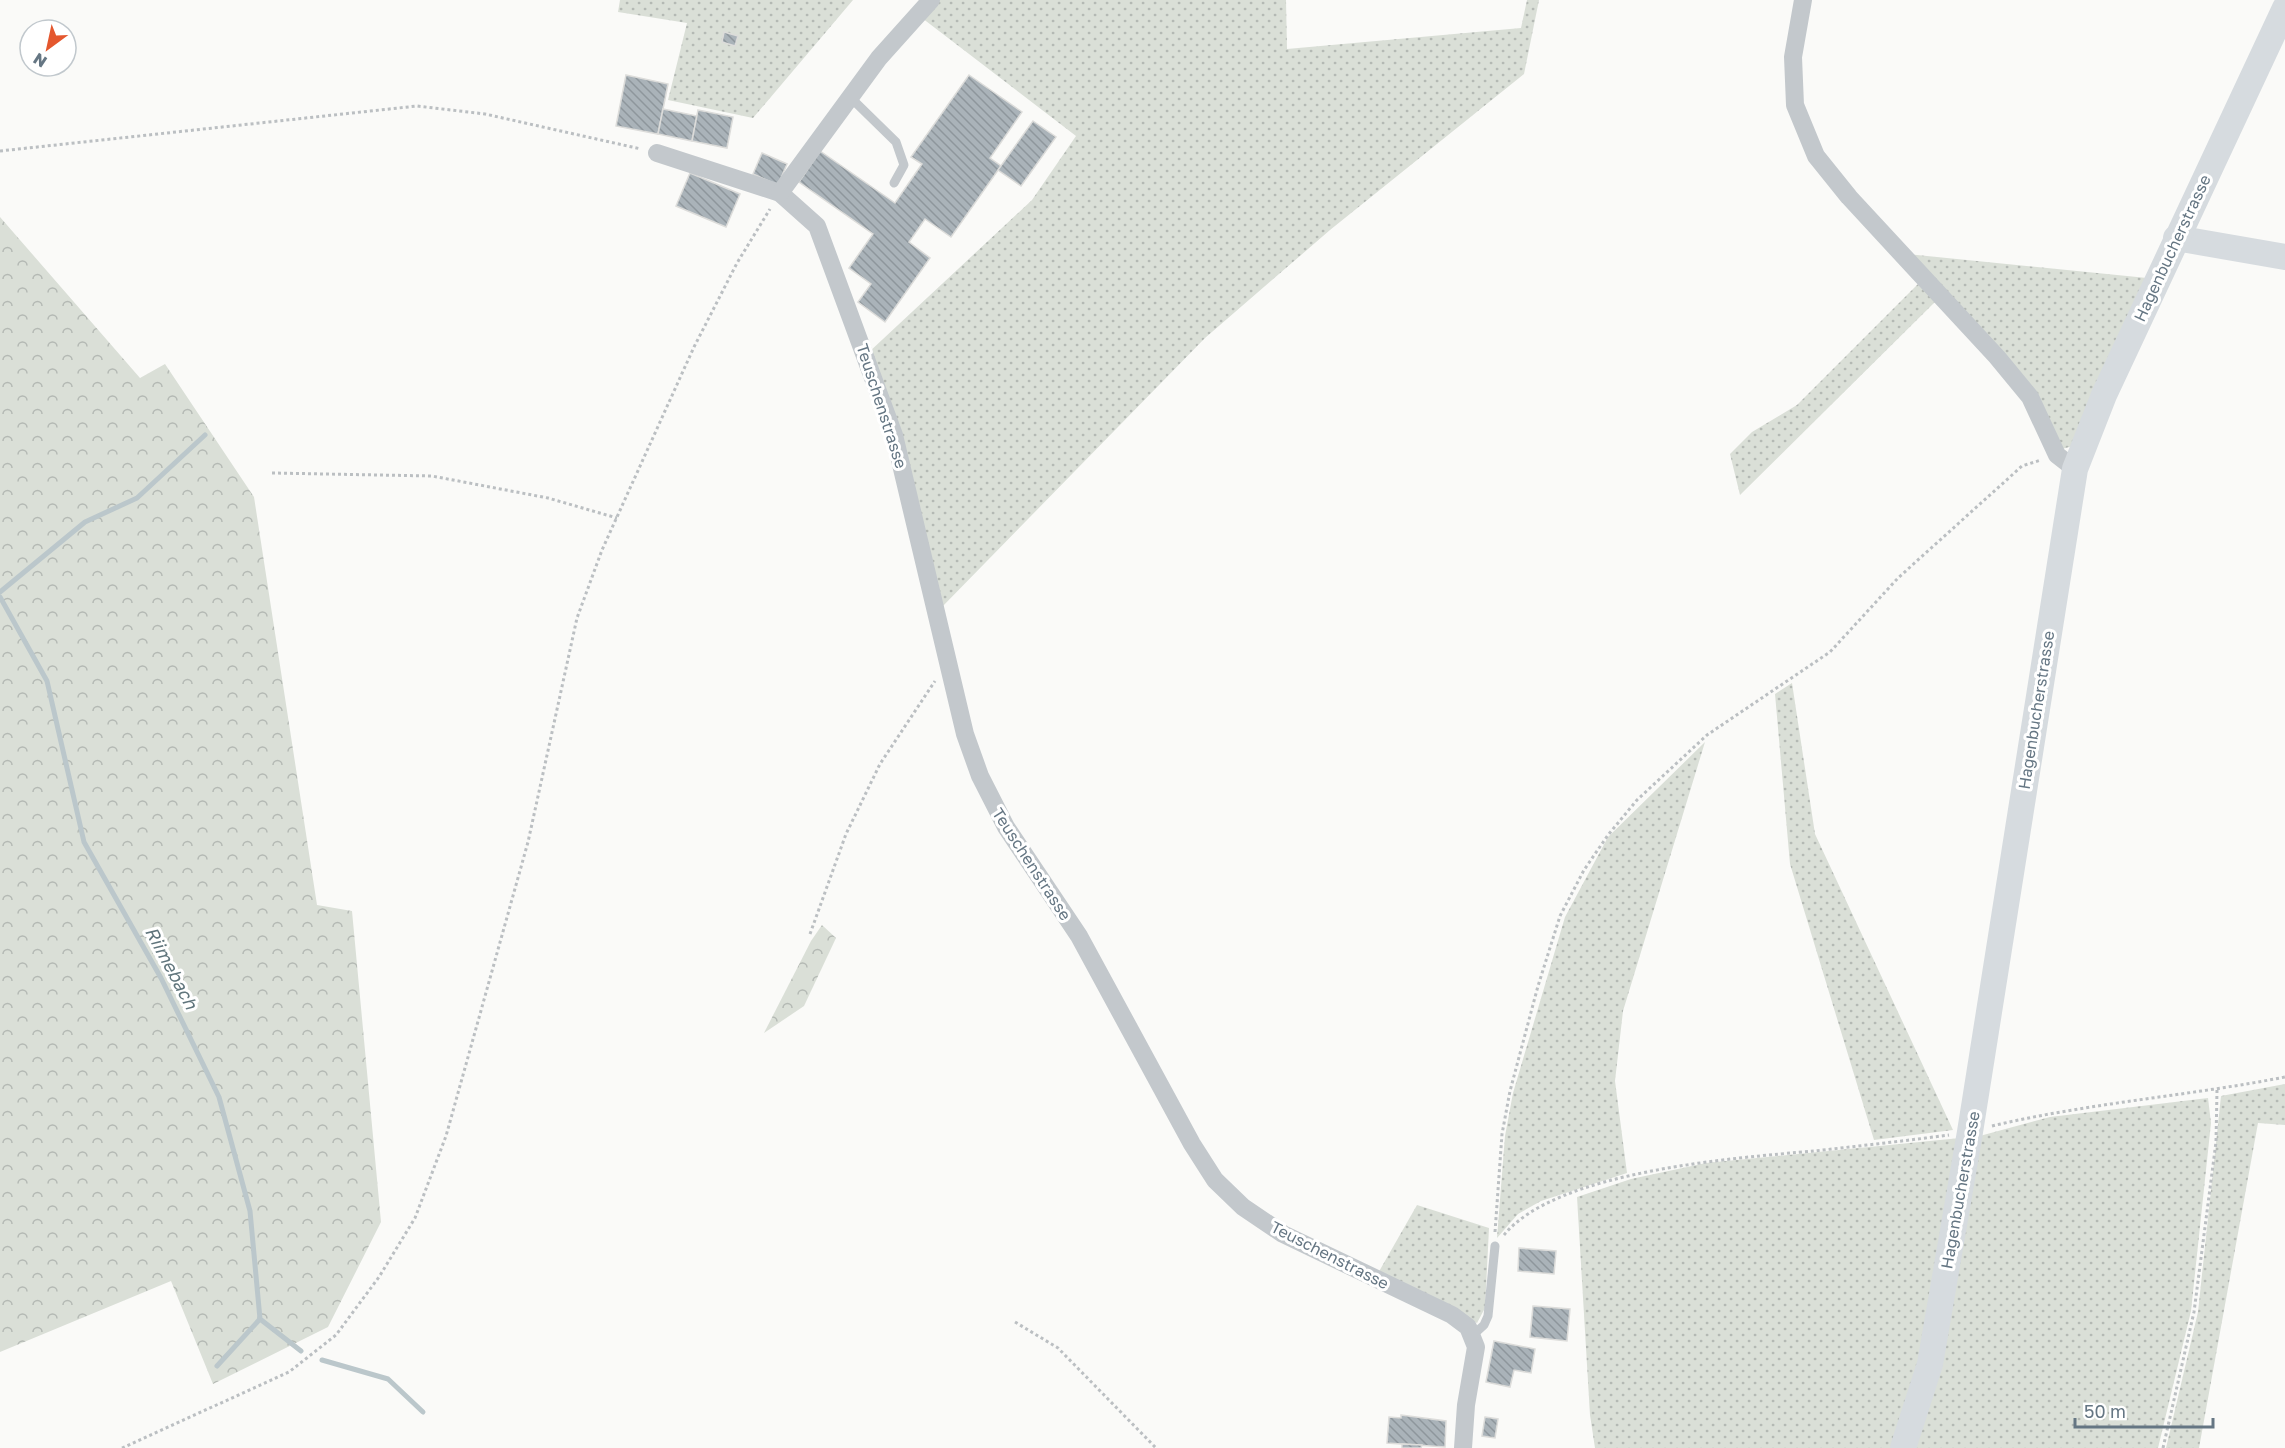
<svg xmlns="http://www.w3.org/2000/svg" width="2285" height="1448" viewBox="0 0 2285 1448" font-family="'Golos Text',sans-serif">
	<defs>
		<pattern id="grass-dots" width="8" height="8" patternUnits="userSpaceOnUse" patternTransform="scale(1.5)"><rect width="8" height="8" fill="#dadfd7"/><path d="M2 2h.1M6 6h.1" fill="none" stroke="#b4b9b4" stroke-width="1.8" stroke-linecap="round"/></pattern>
		<pattern id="forest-crowns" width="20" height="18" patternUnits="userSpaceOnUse" patternTransform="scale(1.5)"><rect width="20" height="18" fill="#dadfd7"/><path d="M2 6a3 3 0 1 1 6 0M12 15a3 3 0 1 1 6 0" fill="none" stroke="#b4b9b4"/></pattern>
		<pattern id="building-back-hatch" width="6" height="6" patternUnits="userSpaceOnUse" patternTransform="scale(1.5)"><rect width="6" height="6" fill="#aab3b9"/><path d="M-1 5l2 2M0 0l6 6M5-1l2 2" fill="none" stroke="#8e969c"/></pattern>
	</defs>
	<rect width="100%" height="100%" fill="#fafaf8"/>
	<g fill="url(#grass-dots)">
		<polygon points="620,0 853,0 753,118 668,100 687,23 618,12"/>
		<polygon points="939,0 1286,0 1287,49 1521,28 1527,0 1539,0 1524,74 1330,230 1205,338 941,608 868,353 1032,200 1076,136 922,18"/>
		<polygon points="1907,254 2147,278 2073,446 2062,449"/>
		<polygon points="1918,284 1936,301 1740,495 1730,454 1752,432 1797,405"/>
		<polygon points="1792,683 1815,834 1953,1130 1874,1140 1790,864 1775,694"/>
		<polygon points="1705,742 1623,1011 1615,1081 1627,1173 1541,1201 1518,1214 1497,1238 1505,1136 1513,1093 1565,917 1608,837"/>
		<polygon points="2285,1084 2285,1125 2258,1123 2199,1448 2166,1448 2198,1312 2221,1096"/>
		<polygon points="2208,1098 2211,1123 2191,1311 2158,1448 1910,1448 1976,1137 2050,1117"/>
		<polygon points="1960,1138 1920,1360 1891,1448 1595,1448 1590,1415 1577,1197 1631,1179 1706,1163"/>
		<polygon points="1417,1205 1489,1228 1485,1308 1477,1323 1377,1275"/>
	</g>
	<g fill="url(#forest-crowns)">
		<polygon points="0,217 140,378 165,364 254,497 317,905 352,911 381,1222 328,1327 213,1384 171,1281 0,1352"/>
		<polygon points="822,925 836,938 804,1006 764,1033 811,941"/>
	</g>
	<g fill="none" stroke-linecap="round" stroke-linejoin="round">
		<g stroke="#bbc7cb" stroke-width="5">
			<polyline points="0,592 85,522 137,498 205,435"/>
			<polyline points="0,597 47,681 84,842 161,978 219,1097 250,1211 260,1319 301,1351"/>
			<polyline points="322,1360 388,1379 423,1412"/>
			<polyline points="217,1366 260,1319"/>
		</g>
	</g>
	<g fill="url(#building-back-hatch)" stroke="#dcdcda" stroke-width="1.5">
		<polygon points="724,32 738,36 735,46 722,42"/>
		<polygon points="626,75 668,84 658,134 616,126"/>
		<polygon points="969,75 1022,112 990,158 1001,166 951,237 925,219 909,242 930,258 885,322 858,302 871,284 849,268 873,234 799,182 820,151 895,203 922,164 911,157"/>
		<polygon points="663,109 697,116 692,141 658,134"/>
		<polygon points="698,110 733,117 727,148 692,141"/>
		<polygon points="1033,121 1056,137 1021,186 998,170"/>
		<polygon points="762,153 787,164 778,185 753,174"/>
		<polygon points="690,173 740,194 726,227 676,206"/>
		<polygon points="1519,1248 1556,1251 1554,1274 1518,1271"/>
		<polygon points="1533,1306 1570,1309 1567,1341 1530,1337"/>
		<polygon points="1494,1341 1535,1349 1531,1373 1514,1370 1510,1387 1486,1382"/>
		<polygon points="1401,1415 1446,1421 1445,1447 1387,1443 1389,1417 1401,1418"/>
		<polygon points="1485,1417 1498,1419 1495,1438 1482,1436"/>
		<polygon points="1402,1444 1422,1445 1421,1448 1402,1448"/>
	</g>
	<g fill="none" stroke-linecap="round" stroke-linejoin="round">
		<g stroke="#bbbfc2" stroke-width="3" stroke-dasharray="3 3" stroke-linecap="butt">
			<polyline points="0,151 417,106 485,114 641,149"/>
			<polyline points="272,473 432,476 548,498 617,518"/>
			<polyline points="810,934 846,834 880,764 935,681"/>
			<path d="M1992,1126C2088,1103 2188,1096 2285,1077"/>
			<polyline points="1495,1232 1502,1134 1510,1091 1538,986 1560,916 1584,870 1608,835 1637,800 1707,735 1830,652 1898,578 2022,466 2041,460"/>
			<path d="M1504,1235C1556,1171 1734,1158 1814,1151C1859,1146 1904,1141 1949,1135"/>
			<polyline points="1015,1322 1058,1348 1156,1448"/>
			<polyline points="122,1448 289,1372 336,1335 379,1277 415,1218 446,1136 528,842 577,618 602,550 694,347 737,263 770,209"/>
			<polyline points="2163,1448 2194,1312 2216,1142 2217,1090"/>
		</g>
		<g stroke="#c3c8cc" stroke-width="9">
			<polyline points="850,97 896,142 904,165 894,183"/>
			<polyline points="1473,1335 1484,1325 1488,1316 1495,1246"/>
		</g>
		<g stroke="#c3c8cc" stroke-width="18">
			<polyline points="1803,0 1793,57 1795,105 1816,156 1849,197 1997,357 2030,397 2057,455 2075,469"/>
			<polyline points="657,153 780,193 817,226 894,435 965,734 980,776 1006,827 1079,936 1192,1144 1215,1180 1243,1207 1283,1234 1452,1315 1468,1327 1476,1347 1466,1405 1463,1448"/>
			<polyline points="780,193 879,58 931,0"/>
		</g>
		<g stroke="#d6dbdf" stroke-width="26">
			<polyline points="2176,238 2285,257"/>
			<polyline points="1903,1448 1930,1364 1970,1132 2075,469 2104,395 2285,8"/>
		</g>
	</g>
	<g text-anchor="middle" stroke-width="6" stroke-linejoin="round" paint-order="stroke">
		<g font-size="16" fill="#657683" stroke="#fff">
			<text transform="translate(2172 248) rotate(-65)" y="6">Hagenbucherstrasse</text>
			<text transform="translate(882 406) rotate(72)" y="6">Teuschenstrasse</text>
			<text transform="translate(2036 710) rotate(-81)" y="6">Hagenbucherstrasse</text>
			<text transform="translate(1032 864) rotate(57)" y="6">Teuschenstrasse</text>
			<text transform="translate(1960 1190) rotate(-80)" y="6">Hagenbucherstrasse</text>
			<text transform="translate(1330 1255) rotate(27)" y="6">Teuschenstrasse</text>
		</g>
		<g font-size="18" font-style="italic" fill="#60757c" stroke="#fff">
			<text transform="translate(171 968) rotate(62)" y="6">Riimebach</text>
		</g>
	</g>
	<g transform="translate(48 48) rotate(213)"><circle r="28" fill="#ffffff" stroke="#c1c8cd" stroke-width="1.5"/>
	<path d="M0-4.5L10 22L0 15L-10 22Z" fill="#e4572e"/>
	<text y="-9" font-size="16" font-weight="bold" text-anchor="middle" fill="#657683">N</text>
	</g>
	<path d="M2075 1418v9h138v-9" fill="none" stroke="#657683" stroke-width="3"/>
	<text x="2084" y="1418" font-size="18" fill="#657683" stroke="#ffffff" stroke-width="4.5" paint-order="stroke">50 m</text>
</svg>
